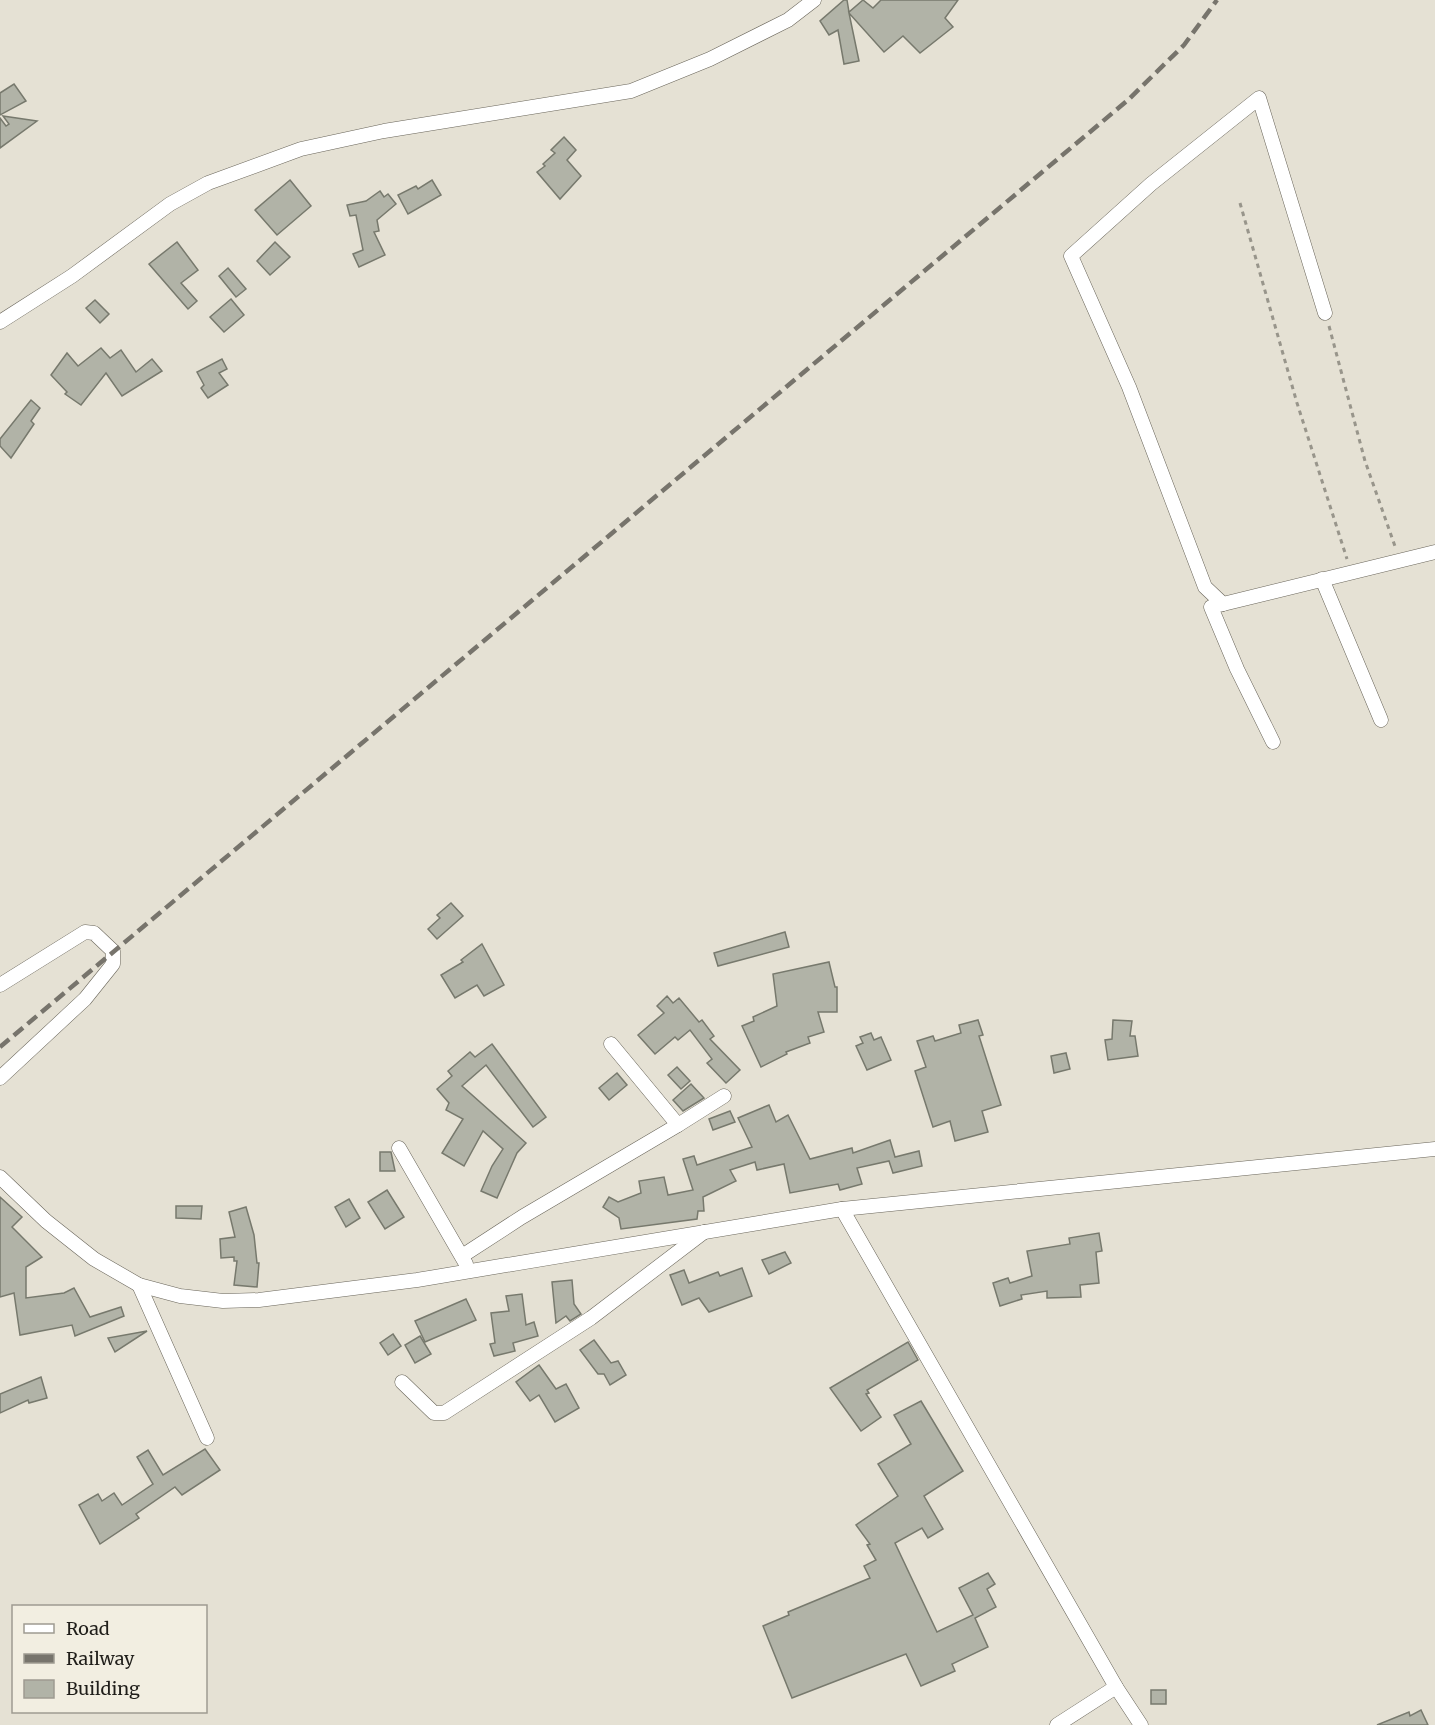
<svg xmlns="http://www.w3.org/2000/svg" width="1435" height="1725" viewBox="0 0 1435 1725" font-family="Merriweather,serif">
	<rect width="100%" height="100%" fill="#e5e1d4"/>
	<g fill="#b1b3a7" stroke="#77796d" stroke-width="1.5">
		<polygon points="844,0 847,0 849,12 863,0 873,8 881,0 958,0 945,18 953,27 920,53 903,36 884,52 849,13 859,61 844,64 838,30 829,35 820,21"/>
		<polygon points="14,84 26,101 0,115 0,93"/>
		<polygon points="3,116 37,121 0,148 0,118 6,126 9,124"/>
		<polygon points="564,137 576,150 567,160 581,176 560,199 537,172 545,166 543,164 555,153 551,150"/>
		<polygon points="290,180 311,206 277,235 255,210"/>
		<polygon points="432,180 441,195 408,214 398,195 416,186 418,189"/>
		<polygon points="380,191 384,197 388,194 396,204 377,220 379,231 374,232 385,255 359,267 353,254 363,250 356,215 350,216 347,205 366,201"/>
		<polygon points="177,242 198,270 181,283 197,301 188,309 149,264"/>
		<polygon points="275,242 290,257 270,275 257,261"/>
		<polygon points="228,268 246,289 236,297 219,276"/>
		<polygon points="231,299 244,315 224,332 210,317"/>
		<polygon points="95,300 109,314 100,323 86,308"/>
		<polygon points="101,348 110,358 121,350 136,372 152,359 162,371 122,396 106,373 81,405 65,394 67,392 51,375 67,353 78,366"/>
		<polygon points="222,359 227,369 219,373 228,385 208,398 201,388 204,385 197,372"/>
		<polygon points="31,400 40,408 31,421 34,424 11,458 0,446 0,439"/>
		<polygon points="451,903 463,916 437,939 428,929 440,918 437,915"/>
		<polygon points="785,932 789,947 718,966 714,953"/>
		<polygon points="482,944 504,985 484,996 477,985 455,998 441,975 463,962 461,960"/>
		<polygon points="829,962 835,987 837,987 837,1012 818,1012 824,1032 808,1037 810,1043 786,1052 787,1054 761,1067 742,1026 754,1021 753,1017 777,1006 773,974"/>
		<polygon points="667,996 673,1003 679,998 699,1022 702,1020 714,1036 710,1039 740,1070 726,1083 707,1063 712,1059 690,1030 678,1040 675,1037 655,1054 638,1035 664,1013 657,1006"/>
		<polygon points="978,1020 983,1035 979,1036 1001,1105 982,1111 988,1132 955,1141 950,1121 933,1127 915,1071 926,1067 917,1041 933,1036 935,1041 961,1033 959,1025"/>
		<polygon points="1113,1020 1132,1021 1130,1036 1135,1036 1138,1056 1108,1060 1105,1040 1112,1039"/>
		<polygon points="871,1033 874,1040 881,1037 891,1060 867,1070 856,1046 863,1043 860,1037"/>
		<polygon points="492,1044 546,1117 533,1127 486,1065 462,1086 526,1143 517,1153 497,1198 481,1191 492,1166 503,1149 483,1131 464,1166 442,1153 463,1119 446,1110 449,1103 437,1089 452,1076 448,1071 470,1052 475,1057"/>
		<polygon points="1066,1053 1070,1069 1054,1073 1051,1056"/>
		<polygon points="677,1067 690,1081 681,1089 668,1075"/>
		<polygon points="617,1073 627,1085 609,1100 599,1088"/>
		<polygon points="691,1084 704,1098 683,1111 673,1100"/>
		<polygon points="769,1105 776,1122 788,1115 810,1159 852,1148 853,1153 890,1140 895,1157 919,1151 922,1166 893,1173 889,1161 857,1168 862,1184 840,1190 838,1184 790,1193 784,1164 757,1170 755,1162 730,1170 736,1181 703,1197 704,1211 698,1211 697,1219 621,1229 619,1218 603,1207 609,1197 618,1202 641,1193 639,1181 664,1177 668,1195 693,1190 683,1159 694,1156 697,1165 752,1147 738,1118"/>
		<polygon points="730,1111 735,1122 713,1130 709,1119"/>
		<polygon points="380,1152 391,1152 395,1171 380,1171"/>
		<polygon points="387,1190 404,1217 385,1229 368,1202"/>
		<polygon points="0,1197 22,1217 12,1227 42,1257 26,1267 26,1298 64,1293 74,1288 90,1317 121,1307 124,1316 75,1336 72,1325 20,1335 14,1293 0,1297"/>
		<polygon points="349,1199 360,1218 346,1227 335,1207"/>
		<polygon points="176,1206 202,1206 201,1219 176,1218"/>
		<polygon points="246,1207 254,1235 257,1263 259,1263 257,1287 234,1285 237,1261 234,1261 234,1257 221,1258 220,1239 235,1237 229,1212"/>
		<polygon points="1099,1233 1102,1251 1096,1252 1099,1283 1080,1285 1081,1297 1047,1298 1047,1291 1021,1295 1022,1299 1000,1306 993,1283 1008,1278 1010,1283 1032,1276 1027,1251 1070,1244 1069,1238"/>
		<polygon points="785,1252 791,1263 769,1274 762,1260"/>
		<polygon points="742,1268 752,1296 709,1312 699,1298 682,1305 670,1275 684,1270 689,1283 718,1272 720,1276"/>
		<polygon points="572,1280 574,1304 581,1314 570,1321 566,1316 556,1323 552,1282"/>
		<polygon points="522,1294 526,1325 534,1322 538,1336 513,1343 515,1351 494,1356 490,1344 495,1343 491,1313 509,1311 506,1296"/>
		<polygon points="466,1299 476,1320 425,1342 415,1321"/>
		<polygon points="147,1331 115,1352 108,1338"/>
		<polygon points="393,1334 401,1346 388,1355 380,1343"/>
		<polygon points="420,1336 431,1354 415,1363 405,1345"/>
		<polygon points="594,1340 611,1363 618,1361 626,1375 610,1385 604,1374 598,1374 580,1350"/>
		<polygon points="908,1342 918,1360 867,1390 869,1393 866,1394 881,1417 861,1431 830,1388"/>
		<polygon points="539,1365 556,1389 566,1384 579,1408 555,1422 539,1395 530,1401 516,1382"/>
		<polygon points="41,1377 47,1398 29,1403 28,1400 0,1413 0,1394"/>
		<polygon points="921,1401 963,1471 924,1496 943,1529 928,1538 922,1528 895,1543 937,1632 973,1615 959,1588 988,1573 995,1584 987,1589 996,1607 975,1618 988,1647 952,1664 955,1671 921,1686 906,1654 792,1698 763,1626 789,1615 788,1612 870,1578 864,1566 876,1560 867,1545 870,1544 856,1525 898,1496 878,1464 911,1444 894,1415"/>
		<polygon points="205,1449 220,1470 182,1495 175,1487 136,1514 139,1518 100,1544 79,1505 98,1494 102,1501 114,1493 122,1505 153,1484 137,1457 148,1450 163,1475"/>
		<rect x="1151" y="1690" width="15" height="14"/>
		<polygon points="1421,1710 1428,1725 1377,1725 1409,1712 1410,1716"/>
	</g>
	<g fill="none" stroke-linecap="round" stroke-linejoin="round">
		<g stroke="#69655a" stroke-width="15">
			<g id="street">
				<polyline points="0,322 72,276 170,204 208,183 301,149 384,131 631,91 710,59 788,20 814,0"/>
				<polyline points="1322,579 1381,720"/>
				<polyline points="1223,604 1435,552"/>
				<polyline points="1273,742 1237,669 1211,607 1223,604 1205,587 1129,387 1071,256 1151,184 1259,98 1325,313"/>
				<polyline points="0,985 85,932 94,933 113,951 113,964 85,999 0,1078"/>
				<polyline points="678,1125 724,1096"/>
				<polyline points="399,1148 466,1264"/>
				<polyline points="0,1177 46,1221 94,1259 139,1285 180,1296 223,1301 259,1300 417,1280 842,1209 1435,1149"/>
				<polyline points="842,1209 1116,1687 1141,1725"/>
				<polyline points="462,1256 522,1217 678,1125 611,1044"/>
				<polyline points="139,1285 207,1438"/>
				<polyline points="402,1382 434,1413 444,1413 591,1318 704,1232"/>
				<polyline points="1057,1725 1116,1687"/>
			</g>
		</g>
		<g stroke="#98958b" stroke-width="3" stroke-dasharray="4.5 4.5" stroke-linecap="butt">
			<polyline points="1240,203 1297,403 1347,559"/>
			<polyline points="1329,326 1365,461 1396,549"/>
		</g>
		<use href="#street" stroke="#fff" stroke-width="14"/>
		<polyline stroke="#77746c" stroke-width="4.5" stroke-dasharray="12 6" stroke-linecap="butt" points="0,1047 1128,100 1184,45 1217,0"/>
	</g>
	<rect x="12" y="1605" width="195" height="108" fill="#f2eee1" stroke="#9e9b91" stroke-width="1.5"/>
	<rect x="24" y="1624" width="30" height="9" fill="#ffffff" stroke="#9e9b91" stroke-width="1.5"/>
	<text x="66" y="1635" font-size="18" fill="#201e1a">Road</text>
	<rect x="24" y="1654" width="30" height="9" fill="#77746c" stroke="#9e9b91" stroke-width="1.5"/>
	<text x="66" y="1665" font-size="18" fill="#201e1a">Railway</text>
	<rect x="24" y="1680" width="30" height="18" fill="#b1b3a7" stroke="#9e9b91" stroke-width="1.5"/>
	<text x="66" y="1695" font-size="18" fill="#201e1a">Building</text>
</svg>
